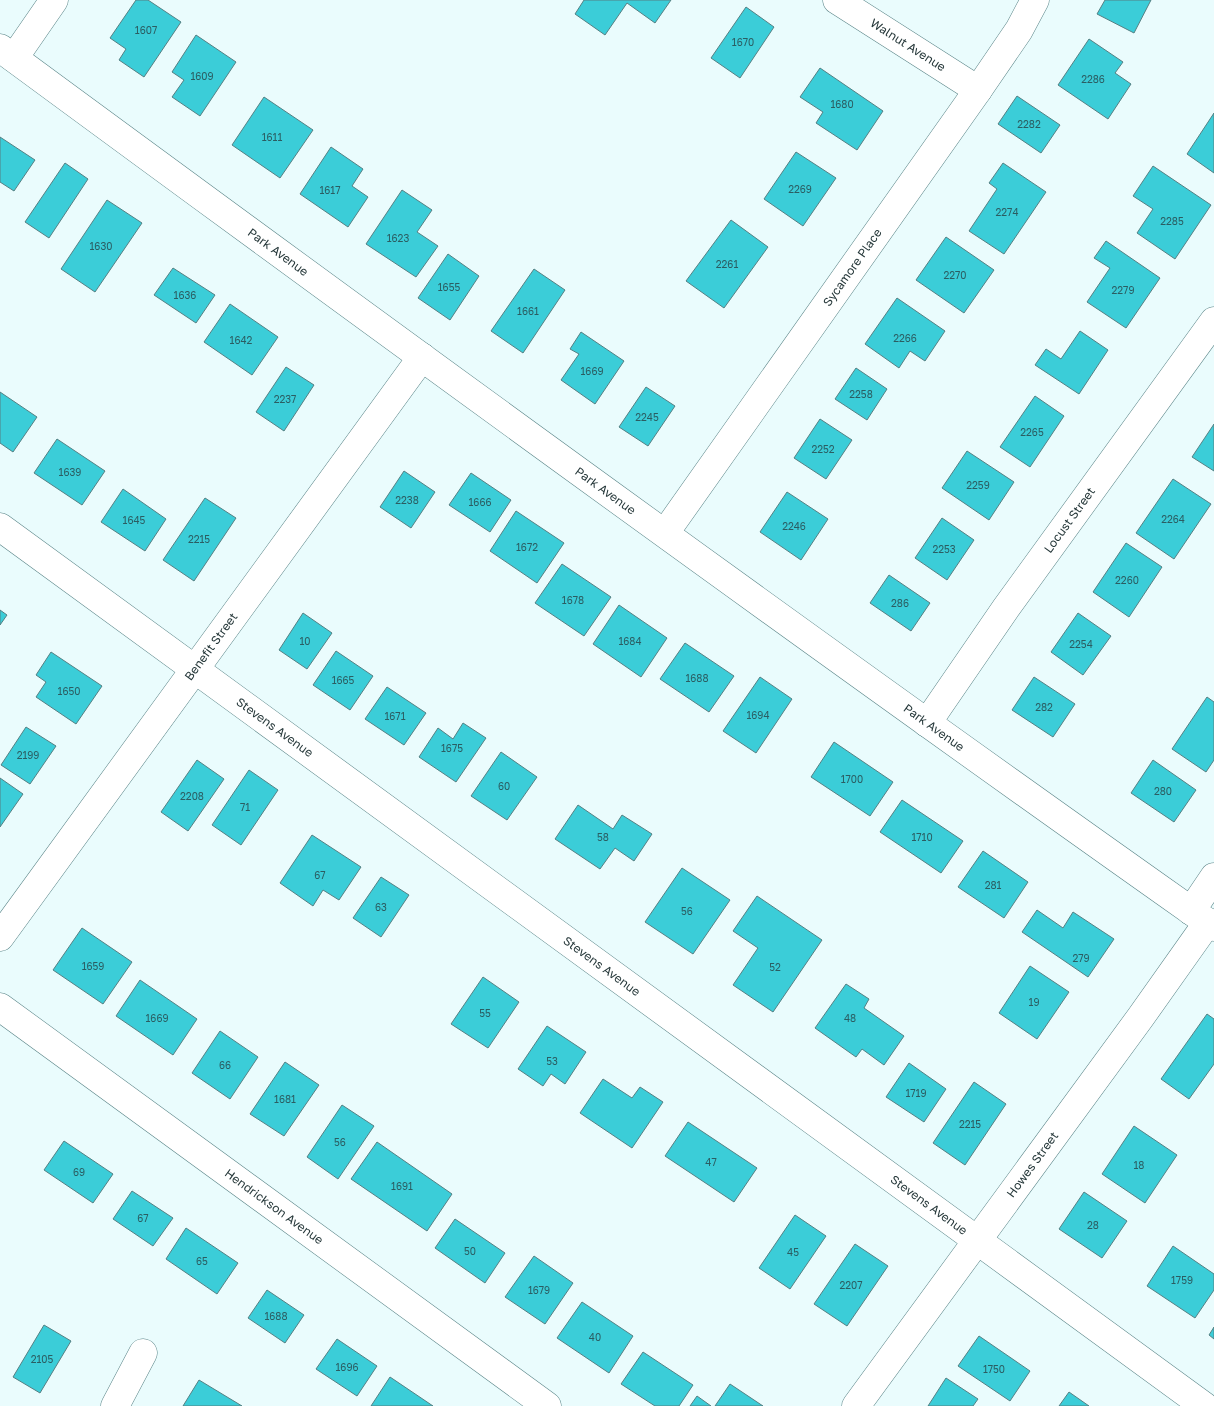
<svg xmlns="http://www.w3.org/2000/svg" width="1214" height="1406" viewBox="0 0 1214 1406" font-family="'Golos Text',sans-serif">
	<rect width="100%" height="100%" fill="#eafcfd"/>
	<g fill="#3bcdd8" stroke="#558083">
		<polygon points="136,0 148,0 181,22 144,77 119,60 126,49 110,38"/>
		<polygon points="584,0 671,0 655,23 627,3 605,35 575,14"/>
		<polygon points="1105,0 1151,0 1134,33 1097,14"/>
		<polygon points="746,7 774,27 740,78 711,58"/>
		<polygon points="196,35 236,62 200,116 172,97 184,80 172,72"/>
		<polygon points="1089,39 1123,62 1115,73 1131,84 1108,119 1058,85"/>
		<polygon points="820,68 883,111 857,150 816,123 823,112 800,97"/>
		<polygon points="1017,96 1060,125 1041,153 998,124"/>
		<polygon points="264,97 313,130 280,178 232,145"/>
		<polygon points="1214,113 1214,173 1187,154"/>
		<polygon points="0,137 35,160 14,191 0,182"/>
		<polygon points="331,147 363,169 352,186 368,197 348,227 300,194"/>
		<polygon points="796,152 836,178 803,226 764,199"/>
		<polygon points="65,163 88,179 49,238 25,222"/>
		<polygon points="1003,163 1046,192 1004,254 969,231 997,189 989,183"/>
		<polygon points="1153,166 1211,205 1175,259 1137,233 1153,209 1133,196"/>
		<polygon points="402,190 432,210 417,232 438,246 416,277 366,244"/>
		<polygon points="107,200 142,223 95,292 61,269"/>
		<polygon points="731,220 768,247 724,308 686,281"/>
		<polygon points="946,237 994,270 964,313 916,280"/>
		<polygon points="1106,241 1160,278 1126,328 1087,302 1110,268 1094,258"/>
		<polygon points="448,254 479,276 450,320 418,298"/>
		<polygon points="173,268 215,295 196,323 154,295"/>
		<polygon points="534,269 565,290 523,353 491,331"/>
		<polygon points="897,298 945,331 925,361 910,351 899,368 865,344"/>
		<polygon points="230,304 278,337 252,375 204,342"/>
		<polygon points="1080,331 1108,350 1079,394 1035,365 1046,349 1061,359"/>
		<polygon points="581,332 624,361 595,404 561,380 579,354 570,349"/>
		<polygon points="286,367 314,385 284,431 256,412"/>
		<polygon points="856,368 887,389 867,420 835,399"/>
		<polygon points="646,387 675,406 648,446 619,427"/>
		<polygon points="0,392 37,417 13,452 0,443"/>
		<polygon points="1035,396 1064,416 1030,467 1000,447"/>
		<polygon points="820,419 852,440 826,479 794,458"/>
		<polygon points="1214,424 1214,471 1192,457"/>
		<polygon points="57,439 105,471 82,505 34,473"/>
		<polygon points="967,451 1014,482 989,520 942,488"/>
		<polygon points="404,471 435,492 411,528 380,507"/>
		<polygon points="471,473 511,500 490,532 449,505"/>
		<polygon points="1173,479 1211,504 1174,559 1136,533"/>
		<polygon points="123,489 166,519 145,551 101,522"/>
		<polygon points="787,492 828,519 801,560 760,532"/>
		<polygon points="205,498 236,518 194,581 163,560"/>
		<polygon points="516,511 564,543 537,583 490,551"/>
		<polygon points="942,518 974,540 947,580 915,558"/>
		<polygon points="1126,543 1162,567 1129,617 1093,592"/>
		<polygon points="562,564 611,597 584,636 535,603"/>
		<polygon points="889,575 930,603 911,631 870,603"/>
		<polygon points="619,605 667,638 641,677 593,644"/>
		<polygon points="0,610 7,615 0,625"/>
		<polygon points="303,613 332,633 307,669 279,650"/>
		<polygon points="1078,613 1111,636 1083,675 1051,652"/>
		<polygon points="685,643 734,676 709,712 660,679"/>
		<polygon points="336,651 373,676 350,710 313,685"/>
		<polygon points="51,652 102,686 76,724 36,697 46,682 36,675"/>
		<polygon points="760,677 792,699 756,753 723,731"/>
		<polygon points="1034,677 1075,704 1053,737 1012,710"/>
		<polygon points="387,687 426,713 404,745 365,719"/>
		<polygon points="1207,697 1214,702 1214,760 1206,772 1172,749"/>
		<polygon points="463,723 486,738 456,782 419,757 438,728 453,739"/>
		<polygon points="26,727 56,746 30,784 1,765"/>
		<polygon points="834,742 893,782 870,816 811,777"/>
		<polygon points="501,752 537,777 507,820 471,796"/>
		<polygon points="197,760 224,779 188,831 161,812"/>
		<polygon points="1153,760 1196,790 1174,822 1131,793"/>
		<polygon points="249,770 278,790 241,845 212,825"/>
		<polygon points="0,778 23,794 0,827"/>
		<polygon points="902,800 963,841 941,873 880,832"/>
		<polygon points="578,805 613,829 622,815 652,834 634,861 615,848 600,869 555,839"/>
		<polygon points="312,835 361,867 339,900 323,890 313,906 280,883"/>
		<polygon points="983,851 1028,882 1004,918 958,887"/>
		<polygon points="682,868 730,900 693,954 645,922"/>
		<polygon points="381,877 409,895 381,937 353,918"/>
		<polygon points="757,896 822,940 773,1012 733,985 758,948 733,931"/>
		<polygon points="1037,910 1063,928 1073,912 1114,939 1088,977 1022,932"/>
		<polygon points="82,928 132,962 103,1004 53,970"/>
		<polygon points="1030,966 1069,992 1037,1039 999,1013"/>
		<polygon points="483,977 519,1002 488,1048 451,1024"/>
		<polygon points="140,980 197,1019 173,1055 116,1016"/>
		<polygon points="846,984 869,999 864,1008 904,1036 884,1065 862,1049 856,1057 815,1028"/>
		<polygon points="1207,1014 1214,1019 1214,1064 1189,1099 1161,1079"/>
		<polygon points="547,1026 586,1052 565,1084 551,1074 543,1086 518,1069"/>
		<polygon points="220,1031 258,1057 230,1099 192,1073"/>
		<polygon points="285,1062 319,1085 284,1136 250,1114"/>
		<polygon points="909,1063 946,1089 924,1122 886,1097"/>
		<polygon points="603,1079 632,1098 640,1087 663,1102 632,1148 580,1113"/>
		<polygon points="974,1082 1006,1104 965,1165 933,1143"/>
		<polygon points="342,1105 374,1126 338,1179 307,1157"/>
		<polygon points="688,1122 757,1168 734,1202 665,1156"/>
		<polygon points="1134,1126 1177,1155 1145,1203 1102,1174"/>
		<polygon points="64,1141 113,1174 93,1203 44,1170"/>
		<polygon points="377,1142 452,1194 427,1231 351,1179"/>
		<polygon points="132,1191 173,1218 153,1246 113,1219"/>
		<polygon points="1084,1192 1127,1221 1102,1258 1059,1229"/>
		<polygon points="795,1215 826,1236 790,1289 759,1268"/>
		<polygon points="455,1219 505,1253 485,1283 435,1248"/>
		<polygon points="186,1228 238,1263 217,1294 166,1259"/>
		<polygon points="855,1244 888,1266 847,1326 814,1304"/>
		<polygon points="1173,1246 1214,1274 1214,1290 1195,1318 1147,1286"/>
		<polygon points="534,1256 573,1283 545,1324 505,1297"/>
		<polygon points="267,1290 304,1315 285,1343 248,1318"/>
		<polygon points="582,1302 633,1336 609,1373 557,1338"/>
		<polygon points="44,1325 71,1341 40,1393 13,1377"/>
		<polygon points="1214,1327 1214,1339 1209,1335"/>
		<polygon points="979,1336 1030,1371 1010,1401 958,1366"/>
		<polygon points="337,1339 377,1366 357,1396 316,1369"/>
		<polygon points="643,1352 693,1385 679,1406 655,1406 621,1384"/>
		<polygon points="390,1377 433,1406 371,1406"/>
		<polygon points="946,1378 978,1399 973,1406 928,1406"/>
		<polygon points="199,1380 242,1406 183,1406"/>
		<polygon points="730,1384 763,1406 715,1406"/>
		<polygon points="1069,1392 1089,1406 1059,1406"/>
		<polygon points="697,1396 711,1406 690,1406"/>
	</g>
	<g fill="none" stroke-linecap="round" stroke-linejoin="round">
		<g stroke="#598487" stroke-width="29">
			<g id="minor">
				<path id="s1" d="M837,0L978,90"/>
				<path id="s2" d="M0,48C402,344 806,639 1214,927"/>
				<polyline points="14,58 54,0"/>
				<path id="s3" d="M0,527L1204,1406"/>
				<path id="s4" d="M665,533L978,90L1019,30L1035,0"/>
				<path id="s5" d="M927,723L1006,608L1214,321"/>
				<polyline points="1191,911 1214,877"/>
				<path id="s6" d="M0,937L422,357"/>
				<path id="s7" d="M0,1007L547,1406"/>
				<polyline points="115,1406 143,1353"/>
				<path id="s8" d="M856,1406L1140,1018L1208,922"/>
			</g>
		</g>
		<use href="#minor" stroke="#fff" stroke-width="28"/>
	</g>
	<g text-anchor="middle" stroke-width="4.5" stroke-linejoin="round" paint-order="stroke">
		<g font-size="10" fill="#2b5d62">
			<text x="146" y="34">1607</text>
			<text x="743" y="46">1670</text>
			<text x="202" y="80">1609</text>
			<text x="1093" y="83">2286</text>
			<text x="842" y="108">1680</text>
			<text x="1029" y="128">2282</text>
			<text x="272" y="141">1611</text>
			<text x="800" y="193">2269</text>
			<text x="330" y="194">1617</text>
			<text x="1007" y="216">2274</text>
			<text x="1172" y="225">2285</text>
			<text x="398" y="242">1623</text>
			<text x="101" y="250">1630</text>
			<text x="727" y="268">2261</text>
			<text x="955" y="279">2270</text>
			<text x="449" y="291">1655</text>
			<text x="1123" y="294">2279</text>
			<text x="185" y="299">1636</text>
			<text x="528" y="315">1661</text>
			<text x="905" y="342">2266</text>
			<text x="241" y="344">1642</text>
			<text x="592" y="375">1669</text>
			<text x="861" y="398">2258</text>
			<text x="285" y="403">2237</text>
			<text x="647" y="421">2245</text>
			<text x="1032" y="436">2265</text>
			<text x="823" y="453">2252</text>
			<text x="70" y="476">1639</text>
			<text x="978" y="489">2259</text>
			<text x="407" y="504">2238</text>
			<text x="480" y="506">1666</text>
			<text x="1173" y="523">2264</text>
			<text x="134" y="524">1645</text>
			<text x="794" y="530">2246</text>
			<text x="199" y="543">2215</text>
			<text x="527" y="551">1672</text>
			<text x="944" y="553">2253</text>
			<text x="1127" y="584">2260</text>
			<text x="573" y="604">1678</text>
			<text x="900" y="607">286</text>
			<text x="305" y="645">10</text>
			<text x="630" y="645">1684</text>
			<text x="1081" y="648">2254</text>
			<text x="697" y="682">1688</text>
			<text x="343" y="684">1665</text>
			<text x="69" y="695">1650</text>
			<text x="1044" y="711">282</text>
			<text x="758" y="719">1694</text>
			<text x="395" y="720">1671</text>
			<text x="452" y="752">1675</text>
			<text x="28" y="759">2199</text>
			<text x="852" y="783">1700</text>
			<text x="504" y="790">60</text>
			<text x="1163" y="795">280</text>
			<text x="192" y="800">2208</text>
			<text x="245" y="811">71</text>
			<text x="603" y="841">58</text>
			<text x="922" y="841">1710</text>
			<text x="320" y="879">67</text>
			<text x="993" y="889">281</text>
			<text x="381" y="911">63</text>
			<text x="687" y="915">56</text>
			<text x="1081" y="962">279</text>
			<text x="93" y="970">1659</text>
			<text x="775" y="971">52</text>
			<text x="1034" y="1006">19</text>
			<text x="485" y="1017">55</text>
			<text x="157" y="1022">1669</text>
			<text x="850" y="1022">48</text>
			<text x="552" y="1065">53</text>
			<text x="225" y="1069">66</text>
			<text x="916" y="1097">1719</text>
			<text x="285" y="1103">1681</text>
			<text x="970" y="1128">2215</text>
			<text x="340" y="1146">56</text>
			<text x="711" y="1166">47</text>
			<text x="1139" y="1169">18</text>
			<text x="79" y="1176">69</text>
			<text x="402" y="1190">1691</text>
			<text x="143" y="1222">67</text>
			<text x="1093" y="1229">28</text>
			<text x="470" y="1255">50</text>
			<text x="793" y="1256">45</text>
			<text x="202" y="1265">65</text>
			<text x="1182" y="1284">1759</text>
			<text x="851" y="1289">2207</text>
			<text x="539" y="1294">1679</text>
			<text x="276" y="1320">1688</text>
			<text x="595" y="1341">40</text>
			<text x="42" y="1363">2105</text>
			<text x="347" y="1371">1696</text>
			<text x="994" y="1373">1750</text>
		</g>
		<g font-size="12" fill="#26383a" stroke="#fff">
			<text dy="4" stroke="none"><textPath href="#s1" startOffset="84">Walnut Avenue</textPath></text>
			<text dy="4" stroke="none"><textPath href="#s2" startOffset="345">Park Avenue</textPath></text>
			<text dy="4" stroke="none"><textPath href="#s4" startOffset="325">Sycamore Place</textPath></text>
			<text dy="4" stroke="none"><textPath href="#s2" startOffset="750">Park Avenue</textPath></text>
			<text dy="4" stroke="none"><textPath href="#s5" startOffset="248">Locust Street</textPath></text>
			<text dy="4" stroke="none"><textPath href="#s6" startOffset="359">Benefit Street</textPath></text>
			<text dy="4" stroke="none"><textPath href="#s2" startOffset="1155">Park Avenue</textPath></text>
			<text dy="4" stroke="none"><textPath href="#s3" startOffset="340">Stevens Avenue</textPath></text>
			<text dy="4" stroke="none"><textPath href="#s3" startOffset="745">Stevens Avenue</textPath></text>
			<text dy="4" stroke="none"><textPath href="#s8" startOffset="299">Howes Street</textPath></text>
			<text dy="4" stroke="none"><textPath href="#s3" startOffset="1150">Stevens Avenue</textPath></text>
			<text dy="4" stroke="none"><textPath href="#s7" startOffset="339">Hendrickson Avenue</textPath></text>
		</g>
	</g>
</svg>
